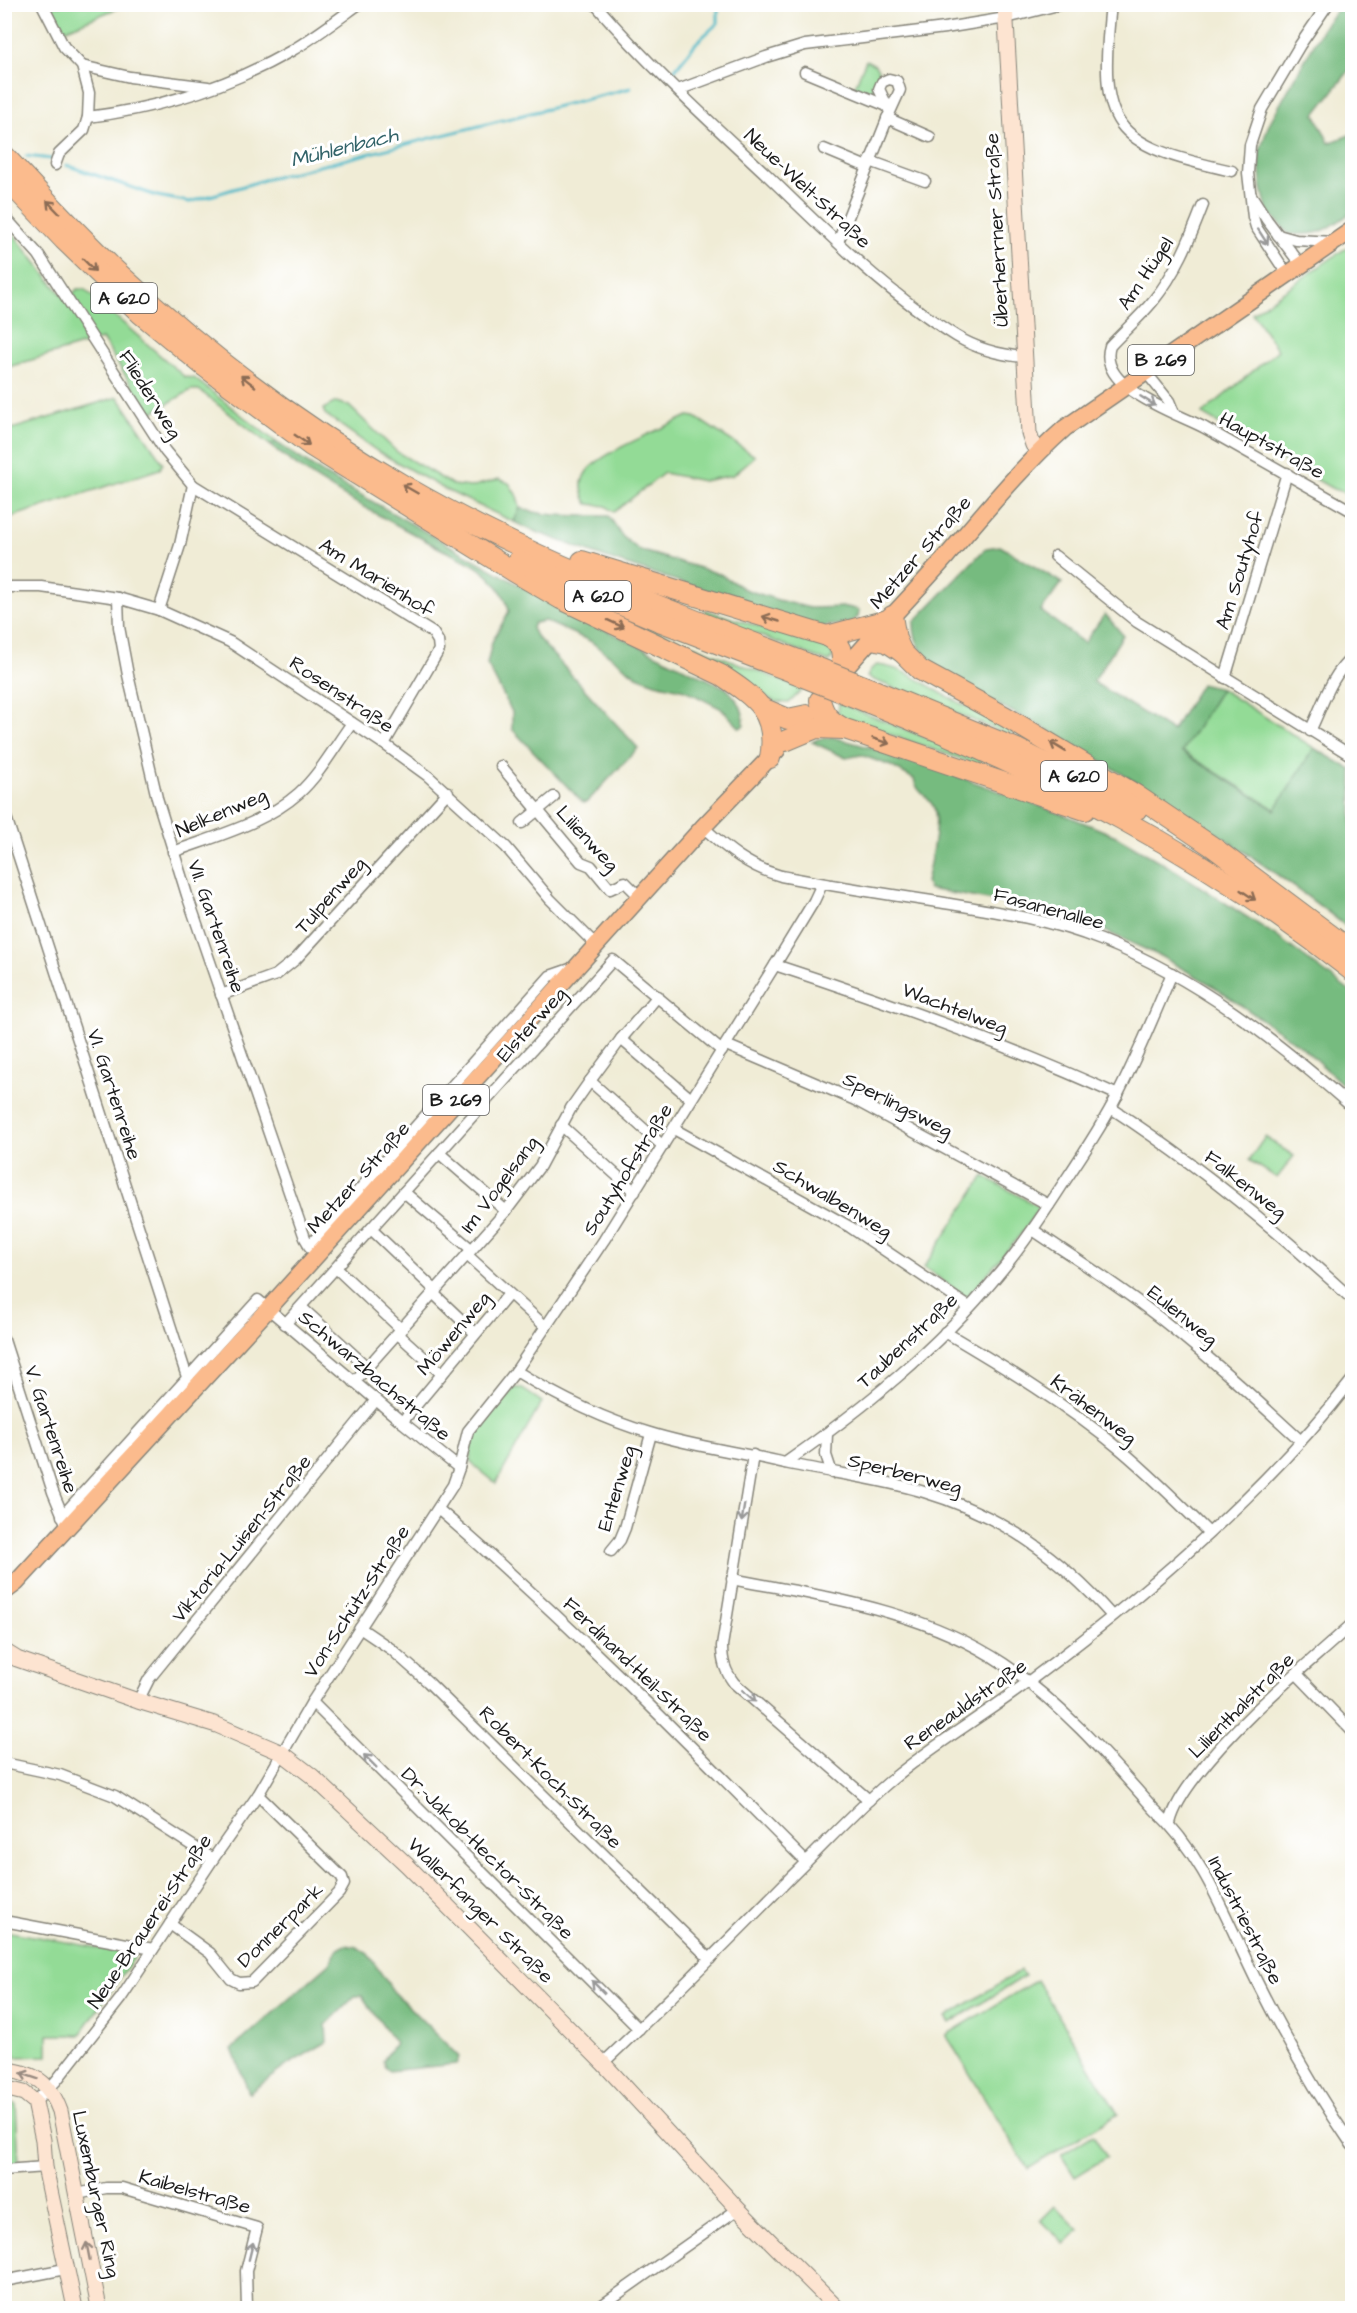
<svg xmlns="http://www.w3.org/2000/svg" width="1357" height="2313" viewBox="0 0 1357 2313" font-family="'Architects Daughter',sans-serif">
	<rect width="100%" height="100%" fill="#fff"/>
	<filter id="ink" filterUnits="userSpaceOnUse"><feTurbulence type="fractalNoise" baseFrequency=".0167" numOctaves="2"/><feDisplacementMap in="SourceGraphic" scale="12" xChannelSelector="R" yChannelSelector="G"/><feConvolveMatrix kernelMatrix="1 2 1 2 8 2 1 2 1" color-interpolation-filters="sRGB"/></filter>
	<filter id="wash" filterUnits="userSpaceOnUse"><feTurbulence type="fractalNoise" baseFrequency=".008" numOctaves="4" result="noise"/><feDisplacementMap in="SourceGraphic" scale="24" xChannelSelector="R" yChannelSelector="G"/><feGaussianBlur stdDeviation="1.35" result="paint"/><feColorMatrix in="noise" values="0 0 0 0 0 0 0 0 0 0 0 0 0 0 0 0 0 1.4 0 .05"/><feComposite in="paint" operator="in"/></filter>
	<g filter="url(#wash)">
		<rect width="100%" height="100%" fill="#f0ecd6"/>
		<g fill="#93db96" stroke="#587c59" stroke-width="1.5">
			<polygon points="50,5 125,5 62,31"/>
			<polygon points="866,60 875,65 882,75 874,85 874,97 854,88"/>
			<polygon points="4,222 64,298 73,294 77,289 84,289 185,377 194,378 276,442 270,445 199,390 191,390 150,414 102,339 5,368"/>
			<polygon points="1352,244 1352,492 1349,494 1333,489 1202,414 1278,350 1252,313"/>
			<polygon points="118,397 163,463 160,469 5,519 5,431"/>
			<polygon points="336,402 349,406 397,452 453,485 471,487 499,479 509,483 517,496 520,508 514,522 446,490 377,451 325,414 323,409"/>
			<path d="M688,416L695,417L755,456L733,475L703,481L664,473L614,512L606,506L588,504C581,493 579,481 588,470C604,451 664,428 688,416Z"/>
			<polygon points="705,610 830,648 833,656 829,662 706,615"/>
			<polygon points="644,626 662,633 803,689 789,703 775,702 640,627"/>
			<path d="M877,665C900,667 918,679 936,690C962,706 990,715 1014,733L1007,734L867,677L871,669Z"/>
			<polygon points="1221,689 1314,748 1276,810 1182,751"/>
			<polygon points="839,703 977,758 982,762 981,766 843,718 838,713"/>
			<polygon points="1265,1137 1294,1156 1277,1178 1249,1160"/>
			<polygon points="984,1176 1039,1207 1026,1228 967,1298 924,1267"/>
			<polygon points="514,1388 521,1388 542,1402 496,1483 470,1462 471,1440 477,1426"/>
			<polygon points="5,1931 132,1954 134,1958 80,2035 48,2035 48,2056 14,2057 14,2054 5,2055"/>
			<polygon points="1021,1970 1025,1976 950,2023 946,2017"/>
			<polygon points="1037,1980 1118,2114 1028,2169 946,2035"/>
			<polygon points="16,2104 19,2164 5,2165 5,2105"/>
			<polygon points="1093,2135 1107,2157 1075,2177 1061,2155"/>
			<polygon points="1055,2206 1079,2230 1064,2244 1041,2220"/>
		</g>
		<g fill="#76bb7f" stroke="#496c4e" stroke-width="1.5">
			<path d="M1341,5H1352V67L1315,114L1329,143L1352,134V212C1326,230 1322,236 1289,234L1267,210L1261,184L1259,153L1269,124L1324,26Z"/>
			<path d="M276,442L324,474L558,607L726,688C738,700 744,708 744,725L740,728L722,709L685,690L655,683L637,676L590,641L545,621L534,623L532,628L536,636L638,748L587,802L583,803L512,729V712L487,664L492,642L509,611C506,596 496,583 485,573C471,560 448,554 432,544C379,515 315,484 270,445Z"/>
			<path d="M520,508C548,518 580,515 609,516L622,536L639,550L720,574L744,589L778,600L810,608L847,607L859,610L858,617L850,623L819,627L606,558L526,528L514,522Z"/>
			<path d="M1000,546L1062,583L1041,611L1084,643L1105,614L1123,635L1093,682L1172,731L1201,684L1221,689L1182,752L1275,810L1314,748L1352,770V931C1261,858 1161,796 1060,737C1034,722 1006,709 979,695C969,690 957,685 947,678C929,663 913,647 914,622L986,548Z"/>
			<path d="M832,737L905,757L1070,817L1116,836L1176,871L1275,935L1352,993V1093L1301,1046L1208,983L1160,956L1103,930L1031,908L929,889L926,883C929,866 941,820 933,806C927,795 916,792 914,779L891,766L861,755L846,758L812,742L818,739Z"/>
			<polygon points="345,1945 357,1947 368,1954 393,1991 459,2057 456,2064 389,2071 385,2068 383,2061 395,2043 362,1996 355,1996 326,2025 327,2042 289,2064 249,2093 232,2049 331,1962 337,1950"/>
		</g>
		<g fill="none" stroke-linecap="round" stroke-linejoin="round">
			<g stroke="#4db9c8" stroke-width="3">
				<polyline points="673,72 697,42 718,23 718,4"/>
				<polyline points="26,156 51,159"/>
				<polyline points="66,165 157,196 190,202 267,179 631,88"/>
			</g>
		</g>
	</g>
	<g filter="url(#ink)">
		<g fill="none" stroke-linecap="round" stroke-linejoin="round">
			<g stroke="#868479" stroke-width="13">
				<g id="street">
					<polyline points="42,4 64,47 82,66 89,93 88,117 84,130 59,154 55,165"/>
					<path d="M595,4C648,65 707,119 766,174C825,231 885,292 956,336C977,349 1000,355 1024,357"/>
					<path d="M1111,4C1098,128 1110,144 1232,171"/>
					<polyline points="82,66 130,77 208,87"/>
					<polyline points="805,72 887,106"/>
					<polyline points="678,90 766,57 805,45 945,28 1006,18 1062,4"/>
					<path d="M88,117C160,108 228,87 291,51C315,37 337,20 359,4"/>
					<polyline points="887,118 930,137"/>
					<polyline points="824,149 867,167"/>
					<polyline points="870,161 925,181"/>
					<polyline points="1251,195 1267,220 1301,265"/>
					<path d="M1203,205C1190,239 1176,273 1153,301C1140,317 1124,331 1110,346C1096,388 1177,413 1205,428L1352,511"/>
					<polyline points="4,216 39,255 165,451 193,485 433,633 438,641 439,650 384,744"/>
					<polyline points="1278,235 1296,240 1334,242"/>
					<polyline points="838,242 890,112 900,90 897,81 889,79 882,82 879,89 890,112"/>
					<polyline points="1287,274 1256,227 1253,217 1248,173 1250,145 1262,109 1300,45 1328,4"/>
					<polyline points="1145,371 1169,401 1174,413"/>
					<polyline points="1055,556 1137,622 1352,756"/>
					<polyline points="4,587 41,587 118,598 159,610 230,642 384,744 428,776 506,847 550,899 596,945"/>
					<polyline points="118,598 119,627 128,675 157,798 187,895 305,1238 315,1255"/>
					<polyline points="159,610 180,545 193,485"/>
					<polyline points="1225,678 1287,473"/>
					<path d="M1310,731C1322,707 1331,674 1352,658"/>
					<polyline points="501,766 581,862 591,866 610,889 625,882 640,897"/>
					<polyline points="4,811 187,1377 194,1388"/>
					<polyline points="522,823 554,797"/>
					<path d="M703,827C727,849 749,867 781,876C833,886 885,894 938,902C993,911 1048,919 1101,940C1196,977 1277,1041 1352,1107"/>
					<path d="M173,852C216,836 264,824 299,793C320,774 335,746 352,723"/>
					<path d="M775,965C892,1003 1006,1044 1118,1095"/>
					<polyline points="221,995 276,975 296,959 448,792"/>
					<polyline points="621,1039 691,1099"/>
					<polyline points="726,1045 855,1100 1049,1205"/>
					<polyline points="590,1081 663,1146"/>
					<path d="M1111,1108C1197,1164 1276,1229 1352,1299"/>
					<polyline points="561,1125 635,1192"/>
					<polyline points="674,1129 850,1227 969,1307"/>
					<polyline points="439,1153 506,1211"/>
					<polyline points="404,1192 471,1249"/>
					<polyline points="371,1229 436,1291"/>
					<path d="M1033,1230C1070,1255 1108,1279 1144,1306C1199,1347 1250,1394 1301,1441"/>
					<polyline points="309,1246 550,976 573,968"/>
					<polyline points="467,1255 546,1327"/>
					<polyline points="336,1268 402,1330"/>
					<polyline points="434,1294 475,1333"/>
					<polyline points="301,1307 367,1367"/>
					<polyline points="285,1324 613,960 722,1051"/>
					<path d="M945,1332C1006,1368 1067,1405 1121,1450C1152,1476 1180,1504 1208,1532"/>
					<polyline points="398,1334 442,1374"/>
					<polyline points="4,1340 53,1492 65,1521"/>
					<path d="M516,1371C558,1397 602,1419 650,1433C694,1447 741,1452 785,1463C863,1409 937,1349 997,1276C1021,1248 1041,1218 1061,1187C1081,1157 1102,1126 1118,1094C1138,1055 1155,1014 1172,973"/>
					<polyline points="354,1382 506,1211 540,1166 571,1108 590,1081 621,1039 658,996"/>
					<polyline points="402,1422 509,1294"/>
					<polyline points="827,1434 826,1455 832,1473"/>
					<path d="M753,1455L722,1646C722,1661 725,1671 734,1683L869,1800"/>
					<path d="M785,1463C831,1473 879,1478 924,1492C1001,1515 1059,1556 1112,1616"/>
					<path d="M438,1509C567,1620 686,1741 806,1862"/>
					<polyline points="62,1516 258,1300 402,1422 459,1468"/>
					<polyline points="611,1551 620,1540 625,1528 651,1434"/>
					<path d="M732,1579C825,1597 924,1610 1004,1664C1062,1704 1108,1757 1154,1809C1205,1856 1227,1922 1257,1982C1285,2038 1316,2093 1352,2145"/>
					<polyline points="360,1628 391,1649 428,1682 710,1959"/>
					<polyline points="1297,1674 1352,1731"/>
					<polyline points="138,1701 149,1679 376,1400"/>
					<polyline points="312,1702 639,2029"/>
					<polyline points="4,1763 60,1775 115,1796 213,1859"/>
					<path d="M1170,1823C1174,1806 1186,1789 1197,1775C1241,1718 1299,1672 1352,1624"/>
					<polyline points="4,1921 153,1949"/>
					<polyline points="170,1924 210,1953 231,1979 239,1983 252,1982 339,1893 344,1884 342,1877 258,1795"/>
					<path d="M603,2063C668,2002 730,1939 792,1876C826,1843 858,1807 895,1777C937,1742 985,1715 1028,1682C1142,1597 1266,1492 1352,1380"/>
					<polyline points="35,2102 56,2081 121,1998 213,1859 258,1795 312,1702 453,1485 459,1468 468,1431 516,1371 604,1240 775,965 814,901 822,884"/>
					<polyline points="4,2170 45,2167"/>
					<polyline points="77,2194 106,2188 122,2188 257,2228 246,2271 247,2308"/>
					<polyline points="4,2281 65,2269"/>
					<polyline points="598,2308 738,2209"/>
				</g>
			</g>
			<g stroke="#868479" stroke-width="17">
				<g id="secondary">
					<polyline points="1005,4 1029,433 1033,445 1039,451"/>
					<polyline points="4,1651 17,1659 138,1701 217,1725 282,1753 312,1776 407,1865 603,2063 738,2209 837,2308"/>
					<path d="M4,2069C35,2074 49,2081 60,2111L99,2308"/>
					<polyline points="4,2088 24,2093 35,2102 43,2140 45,2167 75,2308"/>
				</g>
			</g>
			<g stroke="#868479" stroke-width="19">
				<g id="primary">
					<path d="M838,677C873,635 911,597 946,557C985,512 1021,467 1065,428L1352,230"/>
					<polyline points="4,1592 16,1583 268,1309 703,827 777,750"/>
				</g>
			</g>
			<g stroke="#868479" stroke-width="22">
				<g id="highway">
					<path d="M4,155C40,194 77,233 115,270C204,353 302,427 408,488C534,561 671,611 806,663"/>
					<path d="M4,177L64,240L141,314L205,367L311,446L513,571L561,599L721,675C756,698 778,713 770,758"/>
					<polyline points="518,561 659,621 800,675"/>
					<path d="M582,561L827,636C844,645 842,654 842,672"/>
					<polyline points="892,616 896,639 902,652 920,670 1006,717 1136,795 1213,847 1352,951"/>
					<polyline points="827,636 888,620"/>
					<polyline points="871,639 887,642 902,652"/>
					<polyline points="874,690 1017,749 1137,809"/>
					<path d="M820,700C824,716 830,721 845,729L1085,810"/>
					<path d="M869,703C1046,773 1202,852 1352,971"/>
					<polyline points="762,708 788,719 807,715"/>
					<polyline points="785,741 816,728 843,729"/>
				</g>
			</g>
			<use href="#street" stroke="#fff" stroke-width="10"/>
			<use href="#secondary" stroke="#fde4d1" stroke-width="15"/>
			<use href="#primary" stroke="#fbbb8d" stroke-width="16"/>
			<use href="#highway" stroke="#fbbb8d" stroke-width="20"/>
			<g stroke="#868479" stroke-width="22" stroke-linecap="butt">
				<g id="highway-bridge">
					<polyline points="806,663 874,690"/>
					<polyline points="801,676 869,703"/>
				</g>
			</g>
			<use href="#highway-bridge" stroke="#fbbb8d" stroke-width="20"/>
		</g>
		<defs><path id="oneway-shaft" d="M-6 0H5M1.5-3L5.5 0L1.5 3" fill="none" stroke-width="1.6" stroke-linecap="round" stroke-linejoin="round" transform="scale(1.5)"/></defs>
		<g stroke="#8c6c54">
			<use href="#oneway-shaft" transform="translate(53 207) rotate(-134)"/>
			<use href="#oneway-shaft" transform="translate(89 265) rotate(45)"/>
			<use href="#oneway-shaft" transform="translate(248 381) rotate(-142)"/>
			<use href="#oneway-shaft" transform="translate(302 440) rotate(35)"/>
			<use href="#oneway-shaft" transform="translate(410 489) rotate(-150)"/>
			<use href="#oneway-shaft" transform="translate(771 619) rotate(-163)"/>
			<use href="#oneway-shaft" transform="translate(616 624) rotate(25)"/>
			<use href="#oneway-shaft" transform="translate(881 741) rotate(18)"/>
			<use href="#oneway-shaft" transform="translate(1058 747) rotate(-149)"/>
			<use href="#oneway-shaft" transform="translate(1248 895) rotate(34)"/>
		</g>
		<g stroke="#999">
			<use href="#oneway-shaft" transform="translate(1263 237) rotate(57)"/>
			<use href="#oneway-shaft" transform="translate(1148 401) rotate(32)"/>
			<use href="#oneway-shaft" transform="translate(743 1513) rotate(99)"/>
			<use href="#oneway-shaft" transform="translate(749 1696) rotate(41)"/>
			<use href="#oneway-shaft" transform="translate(370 1761) rotate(-135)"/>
			<use href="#oneway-shaft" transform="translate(598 1987) rotate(-135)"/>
			<use href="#oneway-shaft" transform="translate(251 2251) rotate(-76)"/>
		</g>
		<g stroke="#988a80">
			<use href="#oneway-shaft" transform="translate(29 2076) rotate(-161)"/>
			<use href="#oneway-shaft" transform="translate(88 2251) rotate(-101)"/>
		</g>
	</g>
	<g text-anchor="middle" stroke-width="6" stroke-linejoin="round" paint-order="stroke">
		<g fill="#fff" stroke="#606060" stroke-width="1.5">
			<rect x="91" y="283" width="66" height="30" rx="4.5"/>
			<rect x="1128" y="345" width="66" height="30" rx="4.5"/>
			<rect x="565" y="581" width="66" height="30" rx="4.5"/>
			<rect x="1041" y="761" width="66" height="30" rx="4.5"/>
			<rect x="423" y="1085" width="66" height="30" rx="4.5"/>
		</g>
		<g font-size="18" font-weight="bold" fill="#1c1c1c">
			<text x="124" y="304">A 620</text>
			<text x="1161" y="366">B 269</text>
			<text x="598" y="602">A 620</text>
			<text x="1074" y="782">A 620</text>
			<text x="456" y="1106">B 269</text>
		</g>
		<g font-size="20" fill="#1c1c1c" stroke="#fff">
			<text transform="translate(808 188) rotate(43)" y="7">Neue-Welt-Straße</text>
			<text transform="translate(996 230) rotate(-93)" y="7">Überherrner Straße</text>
			<text transform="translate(1145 273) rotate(-56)" y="7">Am Hügel</text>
			<text transform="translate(151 394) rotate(58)" y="7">Fliederweg</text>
			<text transform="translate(1272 445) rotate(29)" y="7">Hauptstraße</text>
			<text transform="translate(920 552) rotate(-49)" y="7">Metzer Straße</text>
			<text transform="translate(1239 570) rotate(-73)" y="7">Am Soutyhof</text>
			<text transform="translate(377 577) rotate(32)" y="7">Am Marienhof</text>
			<text transform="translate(342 694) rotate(34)" y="7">Rosenstraße</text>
			<text transform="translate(221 812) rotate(-23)" y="7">Nelkenweg</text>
			<text transform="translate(588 838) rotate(47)" y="7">Lilienweg</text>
			<text transform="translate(330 895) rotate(-48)" y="7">Tulpenweg</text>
			<text transform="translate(1049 908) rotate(15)" y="7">Fasanenallee</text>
			<text transform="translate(217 926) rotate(71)" y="7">VII. Gartenreihe</text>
			<text transform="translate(955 1008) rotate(21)" y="7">Wachtelweg</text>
			<text transform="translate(531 1024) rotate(-48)" y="7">Elsterweg</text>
			<text transform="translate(115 1094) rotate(72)" y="7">VI. Gartenreihe</text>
			<text transform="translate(898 1104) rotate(27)" y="7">Sperlingsweg</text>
			<text transform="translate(627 1169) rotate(-58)" y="7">Soutyhofstraße</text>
			<text transform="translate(358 1177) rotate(-48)" y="7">Metzer Straße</text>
			<text transform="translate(499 1184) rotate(-53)" y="7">Im Vogelsang</text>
			<text transform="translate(1246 1184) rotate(38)" y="7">Falkenweg</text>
			<text transform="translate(833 1198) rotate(31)" y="7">Schwalbenweg</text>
			<text transform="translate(1183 1315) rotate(39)" y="7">Eulenweg</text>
			<text transform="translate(453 1333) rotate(-50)" y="7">Möwenweg</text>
			<text transform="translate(907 1340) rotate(-43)" y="7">Taubenstraße</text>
			<text transform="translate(375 1375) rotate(40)" y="7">Schwarzbachstraße</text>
			<text transform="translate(1094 1409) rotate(37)" y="7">Krähenweg</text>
			<text transform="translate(52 1429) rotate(72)" y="7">V. Gartenreihe</text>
			<text transform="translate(905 1473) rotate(14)" y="7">Sperberweg</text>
			<text transform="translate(616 1488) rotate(-73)" y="7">Entenweg</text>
			<text transform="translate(241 1538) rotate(-51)" y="7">Viktoria-Luisen-Straße</text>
			<text transform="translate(356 1601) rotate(-57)" y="7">Von-Schütz-Straße</text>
			<text transform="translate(638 1669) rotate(44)" y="7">Ferdinand-Heil-Straße</text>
			<text transform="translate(965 1704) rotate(-35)" y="7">Reneauldstraße</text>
			<text transform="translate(1241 1705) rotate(-45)" y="7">Lilienthalstraße</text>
			<text transform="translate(551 1777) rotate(45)" y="7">Robert-Koch-Straße</text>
			<text transform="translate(488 1853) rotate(45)" y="7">Dr.-Jakob-Hector-Straße</text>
			<text transform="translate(481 1910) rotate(45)" y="7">Wallerfanger Straße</text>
			<text transform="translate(1246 1920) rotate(63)" y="7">Industriestraße</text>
			<text transform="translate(149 1921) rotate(-56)" y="7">Neue-Brauerei-Straße</text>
			<text transform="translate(280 1925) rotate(-44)" y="7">Donnerpark</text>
			<text transform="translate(195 2191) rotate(16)" y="7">Kaibelstraße</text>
			<text transform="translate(97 2194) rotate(78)" y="7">Luxemburger Ring</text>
		</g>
		<g font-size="21" font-style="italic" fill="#326369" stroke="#fff">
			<text transform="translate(344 147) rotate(-14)" y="7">Mühlenbach</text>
		</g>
	</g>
	<rect width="1357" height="2313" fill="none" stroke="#fff" stroke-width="24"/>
</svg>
